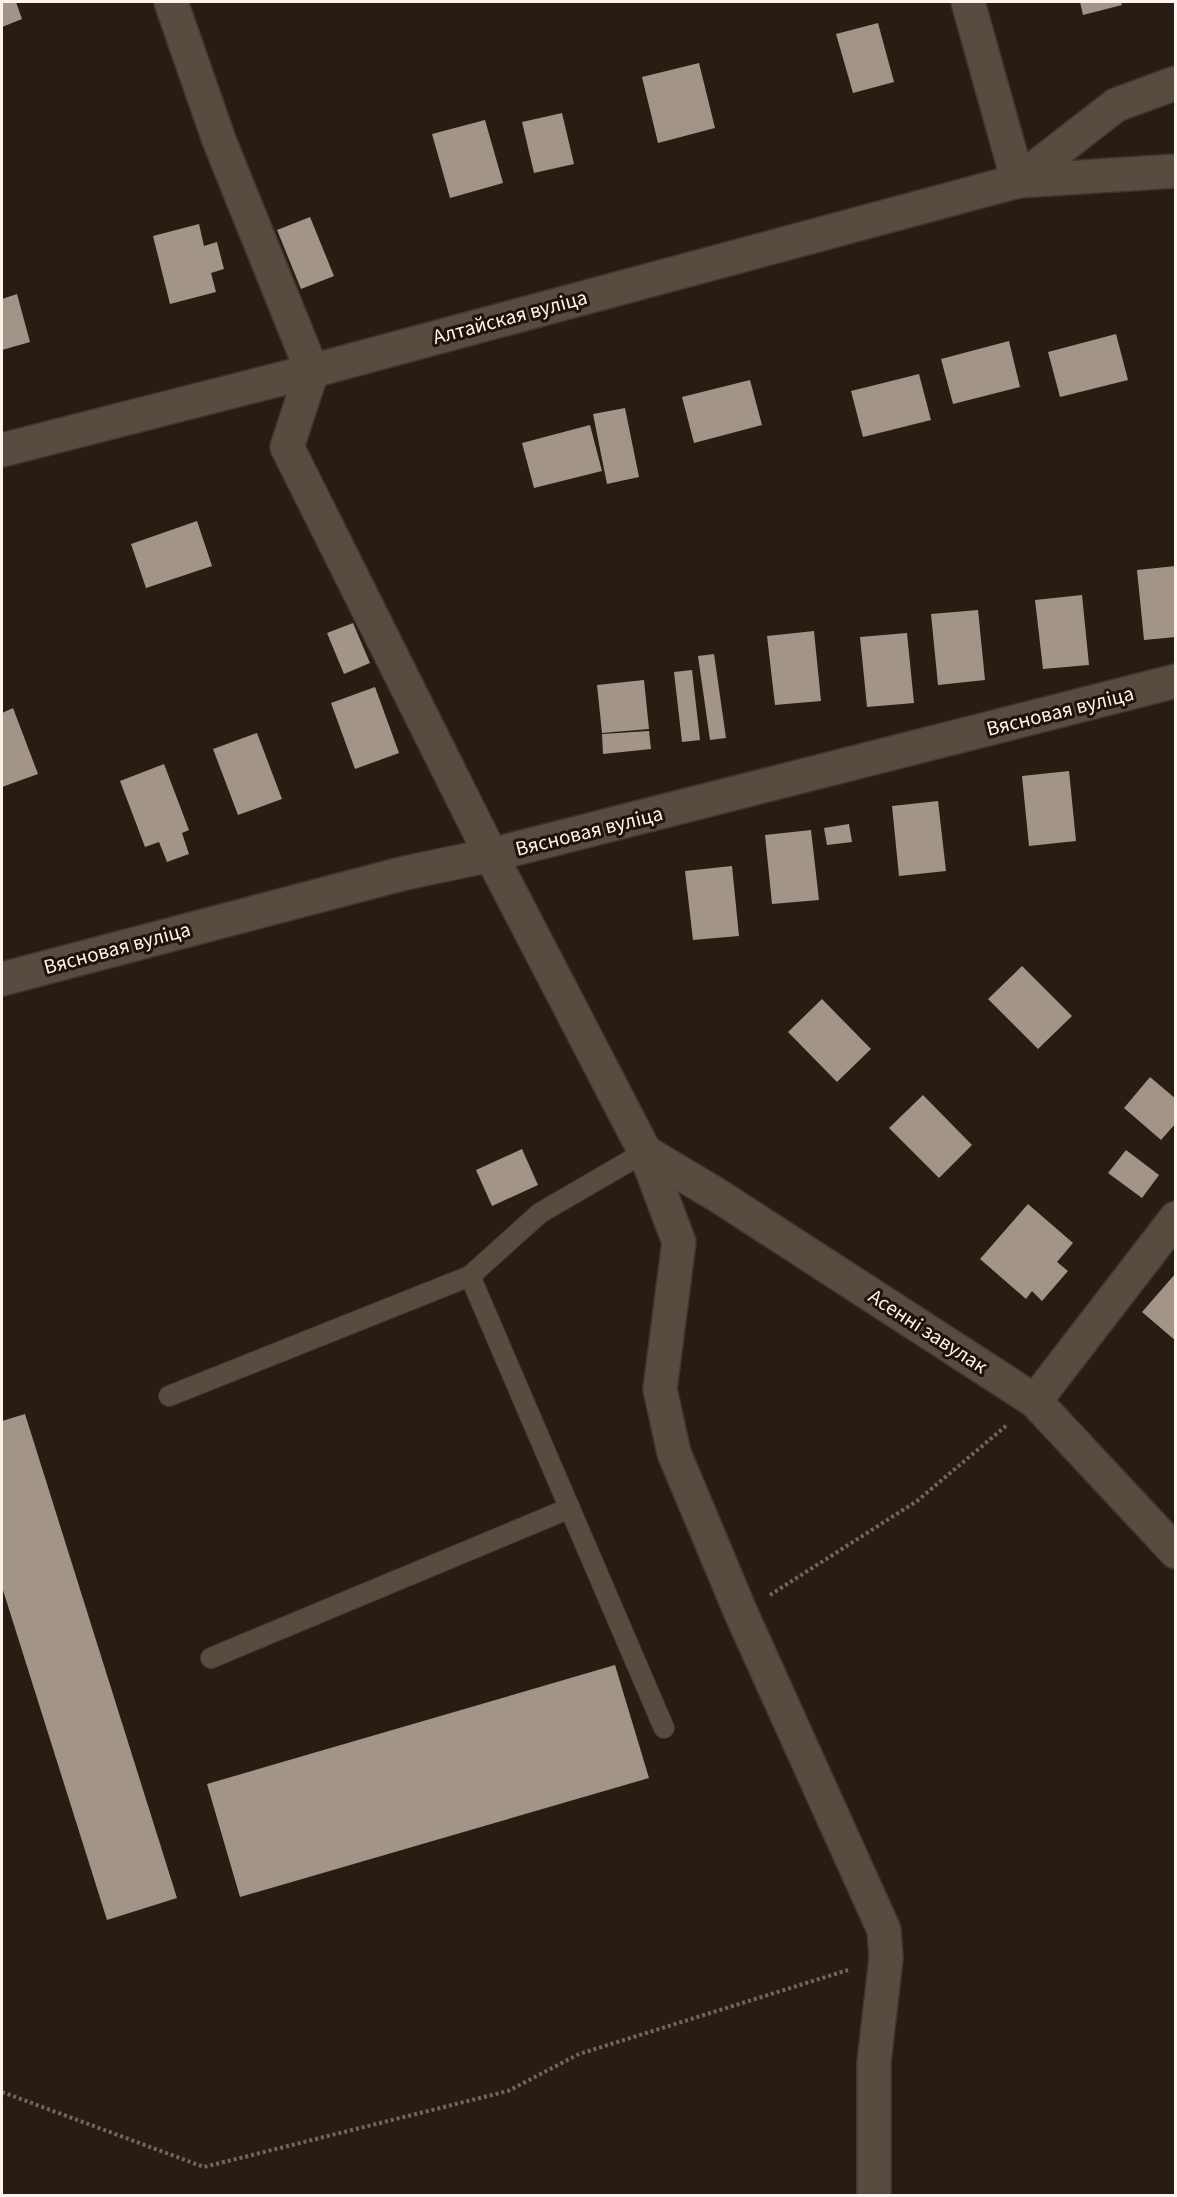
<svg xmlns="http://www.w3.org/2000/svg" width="1177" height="2197" viewBox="0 0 1177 2197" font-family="'Source Sans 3',sans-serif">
	<rect width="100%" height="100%" fill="#281d13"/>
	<g fill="#a29487">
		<polygon points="2,2 16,2 22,19 2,27"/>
		<polygon points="1080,2 1121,2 1122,5 1083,15"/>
		<polygon points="878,23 894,82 853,93 836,34"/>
		<polygon points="699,63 715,128 658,143 642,77"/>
		<polygon points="562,113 574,164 534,173 522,122"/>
		<polygon points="485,120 503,183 450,198 432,134"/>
		<polygon points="310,217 334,276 301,289 277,230"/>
		<polygon points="199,224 204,246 217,242 224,269 211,273 216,292 170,304 153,236"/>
		<polygon points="17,294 30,342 2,350 2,299"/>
		<polygon points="1116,334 1128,380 1060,397 1048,352"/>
		<polygon points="1009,341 1020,387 953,404 941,359"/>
		<polygon points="919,374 931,420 863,437 851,391"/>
		<polygon points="750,380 762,425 694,443 682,397"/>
		<polygon points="625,408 639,477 607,484 593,414"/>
		<polygon points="590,425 602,471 534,488 522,443"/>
		<polygon points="197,521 212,566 146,588 131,544"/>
		<polygon points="1176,566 1176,637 1144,640 1137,570"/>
		<polygon points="1082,595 1089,665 1043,669 1035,600"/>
		<polygon points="978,610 985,680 938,685 931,614"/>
		<polygon points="353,623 370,663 344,674 327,633"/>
		<polygon points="814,631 821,701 775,705 767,636"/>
		<polygon points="907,633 914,703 867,707 860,637"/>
		<polygon points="714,654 726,738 710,740 698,656"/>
		<polygon points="692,670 700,740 682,742 674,672"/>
		<polygon points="644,680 649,729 602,733 597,685"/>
		<polygon points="375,687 399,753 355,769 331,703"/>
		<polygon points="13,708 38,774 2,787 2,713"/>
		<polygon points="649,731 651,749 603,754 602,734"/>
		<polygon points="257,733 282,799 238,815 213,749"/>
		<polygon points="164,764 189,830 182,833 189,854 167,862 159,842 145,847 120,781"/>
		<polygon points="1069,771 1076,841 1029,846 1022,776"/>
		<polygon points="938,801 946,871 899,876 892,806"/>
		<polygon points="849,824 852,842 827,845 824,828"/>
		<polygon points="811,830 819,900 772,904 765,835"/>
		<polygon points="732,866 739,936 693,940 685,871"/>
		<polygon points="1022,966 1072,1016 1038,1049 988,999"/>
		<polygon points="822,999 871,1049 837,1082 788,1032"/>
		<polygon points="1150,1077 1176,1099 1176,1123 1161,1140 1124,1108"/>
		<polygon points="923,1095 972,1145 939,1178 889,1128"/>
		<polygon points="522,1149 538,1185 492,1206 476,1170"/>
		<polygon points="1126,1150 1159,1175 1142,1198 1108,1173"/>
		<polygon points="1028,1204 1073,1243 1057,1262 1068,1271 1042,1301 1032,1291 1026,1299 980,1259"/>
		<polygon points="1176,1273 1176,1341 1142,1312"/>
		<polygon points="25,1414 177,1898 107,1920 2,1587 2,1421"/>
		<polygon points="615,1665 649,1778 240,1897 207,1784"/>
	</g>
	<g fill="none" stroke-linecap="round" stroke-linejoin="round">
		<g stroke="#3f3630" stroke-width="22">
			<g id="lane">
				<polyline points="470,1276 664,1728"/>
				<polyline points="169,1396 470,1276 540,1213 645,1152"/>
				<polyline points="211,1658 570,1508"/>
			</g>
		</g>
		<g stroke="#3f3630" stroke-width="36">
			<g id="street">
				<polyline points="171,2 219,140 312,371 287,447 491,855 645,1152 679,1242 660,1389 674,1453 741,1613 884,1930 886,1958 874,2062 874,2196"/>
				<polyline points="1018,181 1116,105 1176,83"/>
				<polyline points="2,979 405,873 491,855 1176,681"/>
				<polyline points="645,1152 717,1195 1035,1401 1176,1552"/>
				<polyline points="1035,1401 1176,1218"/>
			</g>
		</g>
		<g stroke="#3f3630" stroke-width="36">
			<g id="secondary">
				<polyline points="968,2 1018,181"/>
				<polyline points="2,450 312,371 1018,181 1176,171"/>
			</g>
		</g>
		<g stroke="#71675e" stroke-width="4" stroke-dasharray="3 3" stroke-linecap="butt">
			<polyline points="770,1595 917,1501 1007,1425"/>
			<polyline points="2,2092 204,2167 508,2091 579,2054 848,1970"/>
		</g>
		<use href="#lane" stroke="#584c40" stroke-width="20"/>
		<use href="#street" stroke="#584c40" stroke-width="33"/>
		<use href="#secondary" stroke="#584c40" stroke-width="33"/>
	</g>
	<g text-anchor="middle" stroke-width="6" stroke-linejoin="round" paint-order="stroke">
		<g font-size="21" fill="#fbf3ec" stroke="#1e140a">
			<text transform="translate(510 317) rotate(-15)" y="7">Алтайская вуліца</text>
			<text transform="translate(1060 711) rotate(-14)" y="7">Вясновая вуліца</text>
			<text transform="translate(589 831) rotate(-14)" y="7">Вясновая вуліца</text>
			<text transform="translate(117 948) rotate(-15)" y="7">Вясновая вуліца</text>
			<text transform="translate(928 1331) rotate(33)" y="7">Асенні завулак</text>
		</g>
	</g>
	<rect width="1177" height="2197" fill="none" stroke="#fbf3ec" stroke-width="6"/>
</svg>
